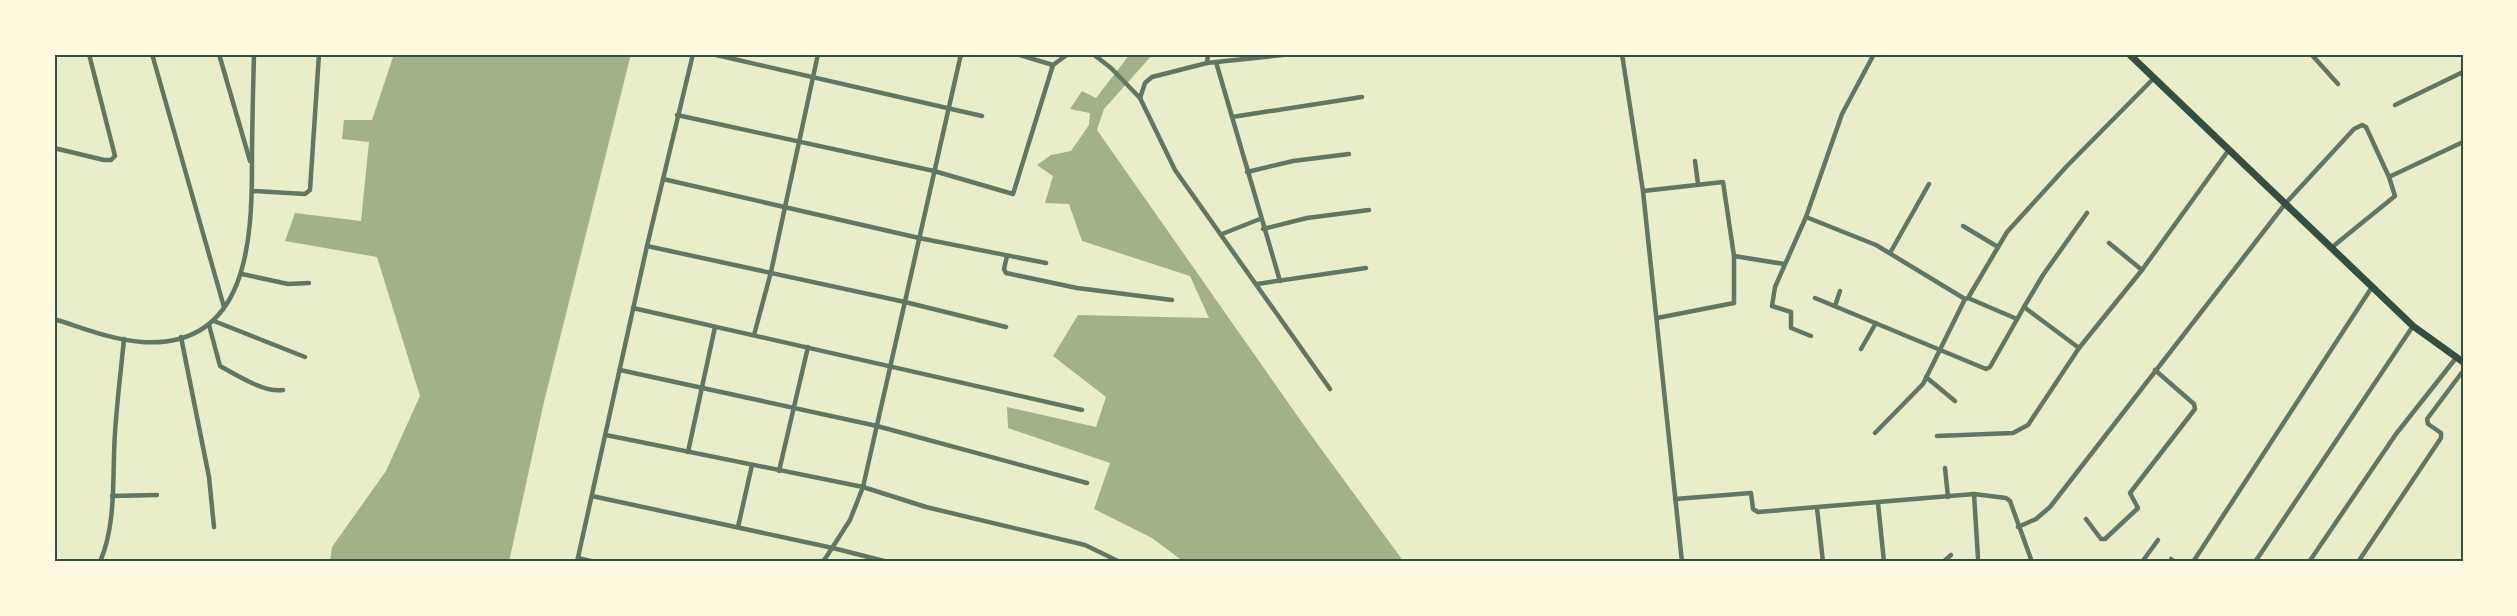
<svg xmlns="http://www.w3.org/2000/svg" width="2517" height="616" viewBox="0 0 2517 616" font-family="Signika,sans-serif">
	<rect width="100%" height="100%" fill="#e9edc9"/>
	<g fill="#a3b18a">
		<polygon points="394,54 631,54 543,406 509,562 330,562 332,547 386,471 420,396 377,257 285,241 295,213 361,221 369,142 342,139 344,120 372,120"/>
		<polygon points="1130,54 1153,54 1104,109 1097,130 1308,431 1404,562 1184,562 1152,538 1094,509 1110,463 1008,428 1007,407 1096,427 1106,397 1053,356 1078,315 1209,318 1190,276 1082,241 1069,204 1045,203 1053,176 1037,165 1051,155 1071,151 1089,125 1090,113 1070,109 1082,91 1096,98"/>
	</g>
	<g fill="none" stroke-linecap="round" stroke-linejoin="round">
		<g stroke="#617663" stroke-width="4.5">
			<polyline points="152,54 224,307"/>
			<polyline points="219,54 250,161"/>
			<polyline points="712,54 982,116"/>
			<polyline points="1016,54 1053,65 1068,54"/>
			<polyline points="1093,54 1111,68 1140,98 1175,170 1330,389"/>
			<polyline points="1622,54 1643,191 1682,562"/>
			<polyline points="2311,54 2338,84"/>
			<polyline points="1216,62 1280,281"/>
			<polyline points="1207,63 1208,54"/>
			<polyline points="1140,98 1145,83 1152,77 1207,63 1292,54"/>
			<polyline points="2395,105 2463,72"/>
			<polyline points="677,115 934,171 1013,194 1053,65"/>
			<polyline points="1232,117 1362,97"/>
			<polyline points="54,148 104,160 111,160 115,156 89,54"/>
			<polyline points="1695,161 1698,184"/>
			<polyline points="1247,172 1293,161 1349,154"/>
			<polyline points="2389,177 2463,142"/>
			<polyline points="663,179 919,238 1046,263"/>
			<polyline points="252,191 305,194 310,190 319,54"/>
			<polyline points="1643,191 1723,182 1734,256 1734,303 1657,318"/>
			<polyline points="1806,217 1876,245 1965,299"/>
			<polyline points="1963,226 1998,247"/>
			<polyline points="1263,229 1307,218 1369,210"/>
			<polyline points="1222,234 1260,219"/>
			<polyline points="2109,243 2142,270"/>
			<polyline points="647,246 905,302 1006,327"/>
			<polyline points="1890,253 1929,184"/>
			<polyline points="1007,256 1004,269 1006,273 1077,288 1172,300"/>
			<polyline points="1734,256 1784,264"/>
			<polyline points="242,274 288,284 309,283"/>
			<polyline points="1257,284 1366,268"/>
			<polyline points="1815,298 1986,369 1990,367 2024,307 2079,348"/>
			<polyline points="1968,298 2017,319"/>
			<polyline points="1835,306 1840,291"/>
			<polyline points="2024,307 2043,275 2087,213"/>
			<polyline points="633,308 1082,410"/>
			<path d="M54,319C83,328 112,340 142,342C248,349 252,240 252,164C252,127 253,91 254,54"/>
			<polyline points="214,321 305,357"/>
			<path d="M209,325L220,366C236,375 265,393 283,390"/>
			<polyline points="754,335 771,272 818,54"/>
			<polyline points="1811,336 1791,328 1791,312 1772,306 1775,287 1806,217 1842,114 1874,54"/>
			<polyline points="181,337 209,477 214,527"/>
			<polyline points="1861,349 1876,323"/>
			<polyline points="620,370 877,426 1087,483"/>
			<polyline points="1926,377 1955,401"/>
			<polyline points="1875,433 1923,384 1965,299 1968,298 2007,232 2067,166 2154,78"/>
			<polyline points="606,435 863,487 926,507 1085,545 1120,562"/>
			<polyline points="1937,436 2013,433 2028,425 2079,348 2142,270 2228,151"/>
			<polyline points="688,452 715,327"/>
			<polyline points="1945,468 1948,497"/>
			<polyline points="779,471 808,347"/>
			<polyline points="1974,494 1978,558"/>
			<polyline points="112,496 157,495"/>
			<polyline points="592,496 833,548 888,562"/>
			<polyline points="1675,499 1751,493 1753,509 1758,512 1974,494 2006,498 2010,501 2032,562"/>
			<polyline points="1878,503 1884,562"/>
			<polyline points="1817,508 1823,562"/>
			<polyline points="2086,519 2101,539 2105,539 2138,508 2130,493 2195,409 2194,404 2155,370"/>
			<polyline points="738,527 752,465"/>
			<polyline points="2018,527 2036,519 2050,507 2285,204 2354,129 2362,125 2366,127 2389,177 2395,196 2331,248"/>
			<polyline points="578,558 595,562"/>
			<polyline points="2171,559 2175,562"/>
			<path d="M100,562C117,523 112,474 115,433C117,401 121,370 124,339"/>
			<polyline points="577,562 647,246 693,54"/>
			<polyline points="823,562 850,520 863,487 961,54"/>
			<polyline points="1943,562 1951,555"/>
			<polyline points="2142,562 2158,540"/>
			<polyline points="2193,562 2372,287"/>
			<polyline points="2255,562 2413,326"/>
			<polyline points="2309,562 2396,434 2456,358"/>
			<polyline points="2358,562 2441,438 2441,433 2428,424 2427,419 2463,371"/>
		</g>
		<polyline stroke="#344e41" stroke-width="7" points="2129,54 2413,326 2463,362"/>
	</g>
	<rect width="2517" height="616" fill="none" stroke="#fefae0" stroke-width="111"/>
	<rect x="56" y="56" width="2406" height="504" fill="none" stroke="#344e41" stroke-width="2"/>
</svg>
